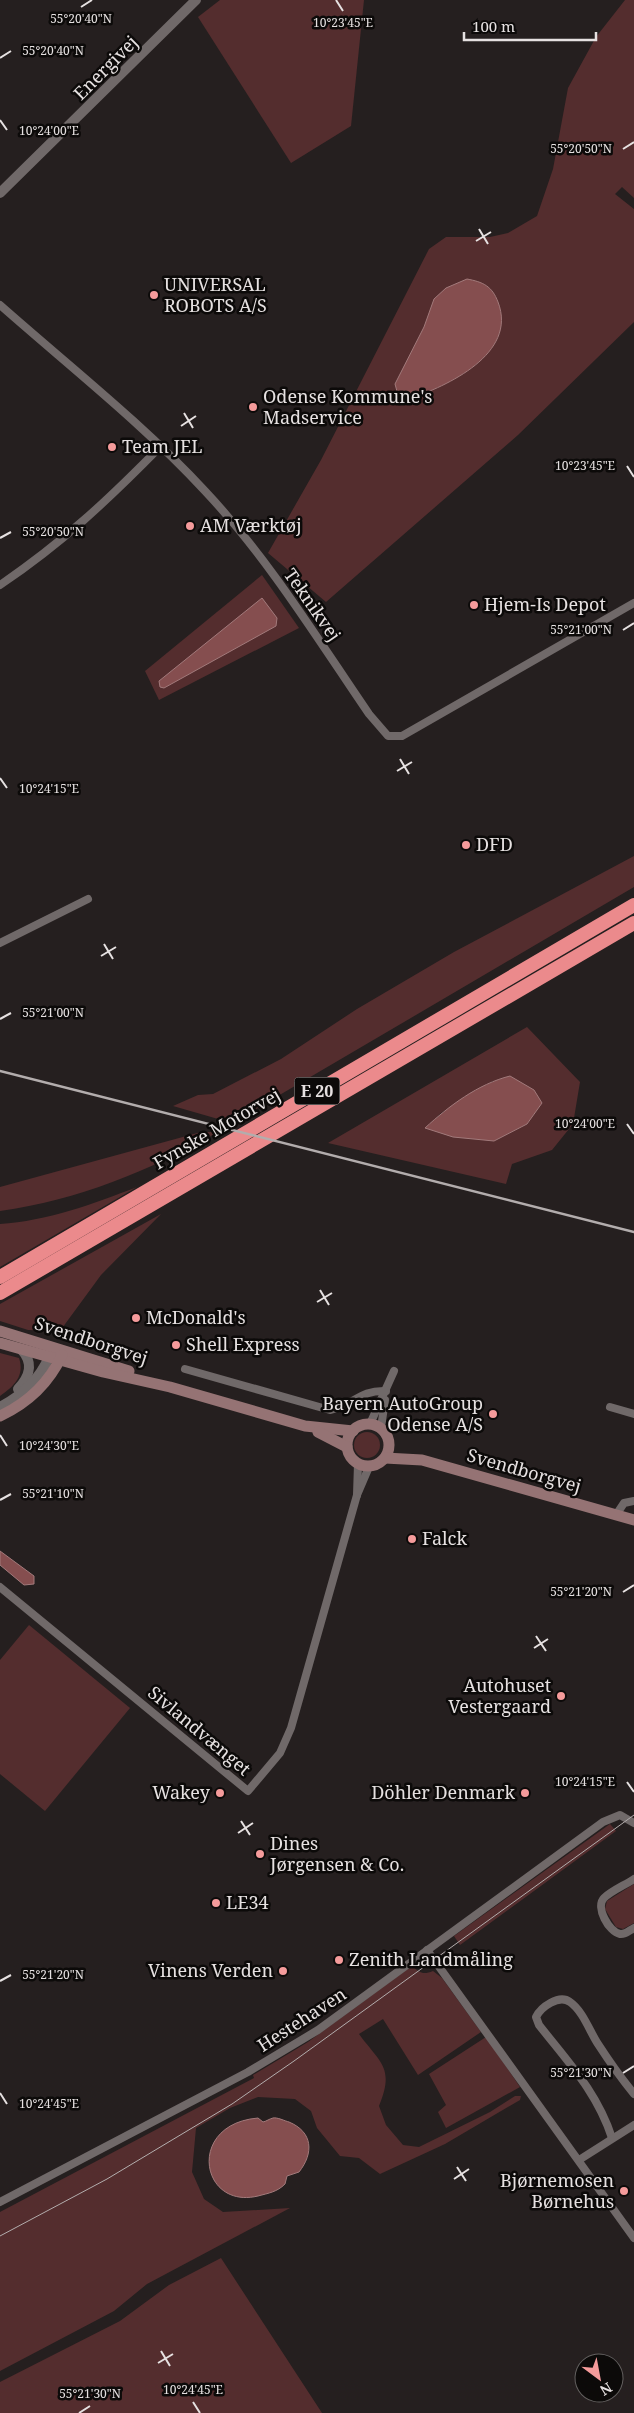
<svg xmlns="http://www.w3.org/2000/svg" width="634" height="2413" viewBox="0 0 634 2413" font-family="'Noto Serif',serif">
	<rect width="100%" height="100%" fill="#251f1f"/>
	<g fill="#542d2e" fill-rule="evenodd">
		<polygon points="220,0 364,0 351,126 291,163 198,17"/>
		<polygon points="625,0 634,0 634,198 622,187 615,194 634,209 634,322 518,435 326,602 268,553 321,460 429,249 446,237 490,237 508,233 537,216 553,169 568,88 596,37"/>
		<polygon points="262,575 299,628 159,700 145,671"/>
		<polygon points="634,856 634,887 232,1123 173,1106 198,1095 213,1094 281,1059 357,1009 454,952"/>
		<path d="M527,1027L580,1082L573,1124L552,1150L512,1164L506,1184L328,1143ZM493,1081L542,1103L527,1124L494,1141L426,1128L441,1113Z"/>
		<path d="M201,1132H218C149,1171 78,1200 0,1211V1187Z"/>
		<path d="M137,1187L0,1267V1224C47,1221 93,1204 137,1187Z"/>
		<polygon points="161,1214 101,1275 60,1331 28,1330 0,1321 0,1304"/>
		<path d="M0,1353L19,1358C25,1376 14,1386 0,1396Z"/>
		<circle cx="367" cy="1445" r="13"/>
		<polygon points="29,1625 130,1708 45,1811 0,1774 0,1660"/>
		<polygon points="610,1824 616,1831 460,1945 454,1936"/>
		<polygon points="634,1884 634,1923 623,1929 616,1927 605,1909 607,1901"/>
		<path d="M412,1966C420,1973 423,1975 433,1971L442,1978L481,2032L418,2075L383,2019L359,2034C380,2063 395,2067 379,2106L386,2125L403,2145L419,2147L490,2112L515,2096H521L520,2100L445,2144L380,2174L359,2158L340,2156L317,2128L311,2111L295,2099L258,2097L230,2108L196,2128L192,2172L204,2199L223,2212L290,2208L147,2284L114,2311L0,2371V2212L254,2078L253,2075L308,2042Z"/>
		<polygon points="486,2037 520,2087 446,2128 438,2112 446,2105 429,2074"/>
		<polygon points="221,2258 322,2413 0,2413 0,2382 120,2321 169,2285"/>
	</g>
	<g fill="#854e4f" stroke="#a27a7b">
		<path d="M467,279C483,282 492,286 498,302C518,354 447,386 409,399L398,395L395,384L424,327L434,299L446,288Z"/>
		<polygon points="262,598 277,618 276,626 164,688 160,687 159,681"/>
		<path d="M510,1076L534,1090L542,1103L527,1124L494,1141L453,1137L425,1128C449,1106 478,1084 510,1076Z"/>
		<polygon points="0,1551 34,1576 34,1584 24,1585 0,1565"/>
		<path d="M258,2118L263,2122C267,2121 269,2119 273,2118C277,2117 285,2121 289,2122C313,2132 314,2153 299,2172L287,2176L285,2184C277,2192 269,2193 258,2196C200,2210 186,2124 258,2118Z"/>
	</g>
	<g fill="none" stroke-linecap="round" stroke-linejoin="round">
		<g stroke="#706969" stroke-width="8">
			<path d="M0,305C69,366 143,424 205,491C268,558 317,638 369,714L388,736H402L634,603"/>
			<path d="M0,585C62,543 108,500 160,447"/>
			<polyline points="0,943 88,899"/>
			<path d="M185,1369L330,1410C355,1405 358,1390 386,1391"/>
			<polyline points="610,1407 634,1414"/>
			<polyline points="370,1424 394,1371"/>
			<polyline points="381,1428 385,1400"/>
			<polyline points="357,1495 358,1464"/>
			<polyline points="616,1515 624,1503 634,1501"/>
			<polyline points="0,1587 248,1791 280,1753 291,1728 357,1495 369,1467"/>
			<path d="M634,1879C625,1885 611,1891 604,1898C595,1907 609,1932 620,1934C625,1935 630,1930 634,1928"/>
			<polyline points="427,1950 634,2238"/>
			<path d="M612,2138C597,2092 568,2062 539,2025L536,2017C541,2007 559,1994 570,2002C583,2011 590,2032 598,2044C609,2061 621,2078 634,2094"/>
			<polyline points="579,2160 634,2125"/>
			<polyline points="0,2202 248,2072 318,2030 603,1822 620,1815 634,1823"/>
		</g>
		<g stroke="#706969" stroke-width="10">
			<polyline points="0,193 196,0"/>
			<path d="M18,1389C30,1376 34,1363 21,1349"/>
			<path d="M0,1407C21,1396 39,1380 49,1357L56,1353"/>
		</g>
		<g stroke="#957374" stroke-width="11">
			<polyline points="0,1331 129,1371"/>
			<polyline points="0,1343 103,1372 170,1387 305,1426 353,1431"/>
			<path d="M0,1416C28,1403 49,1383 62,1355"/>
			<circle cx="368" cy="1445" r="21"/>
			<polyline points="318,1432 347,1447"/>
			<polyline points="385,1458 422,1460 634,1520"/>
		</g>
		<g stroke="#eb8a8c" stroke-width="14">
			<polyline points="0,1277 634,905"/>
			<polyline points="0,1293 634,923"/>
		</g>
		<polyline stroke="#b3adad" stroke-width="1" points="0,2236 107,2179 232,2104 294,2061 634,1815"/>
		<polyline stroke="#b3adad" stroke-width="2.5" points="0,1071 634,1232"/>
	</g>
	<path fill="none" stroke="#e6e1e1" stroke-width="2" d="M336,0L343,11M81,7L92,0M0,58L11,51M0,120L7,130M623,149L634,142M479,229L488,244M476,241L491,232M184,413L193,428M181,426L196,416M627,466L634,477M0,538L11,532M623,630L634,623M400,759L409,774M397,771L412,762M0,778L7,788M104,944L113,959M101,956L116,947M0,1019L11,1013M627,1124L634,1134M320,1290L329,1305M317,1302L332,1293M0,1435L7,1446M0,1500L11,1494M623,1592L634,1585M536,1636L546,1651M534,1648L548,1639M627,1782L634,1792M241,1821L250,1835M238,1833L253,1823M0,1981L11,1975M623,2073L634,2066M0,2093L7,2104M457,2167L466,2181M454,2179L469,2169M161,2351L170,2366M158,2363L173,2354M193,2402L200,2413M79,2413L90,2406"/>
	<g fill="#f59b9b" stroke="#0c0a09" stroke-width="2">
		<circle cx="154" cy="295" r="5"/>
		<circle cx="253" cy="407" r="5"/>
		<circle cx="112" cy="447" r="5"/>
		<circle cx="190" cy="526" r="5"/>
		<circle cx="474" cy="605" r="5"/>
		<circle cx="466" cy="845" r="5"/>
		<circle cx="136" cy="1318" r="5"/>
		<circle cx="176" cy="1345" r="5"/>
		<circle cx="493" cy="1414" r="5"/>
		<circle cx="412" cy="1539" r="5"/>
		<circle cx="561" cy="1696" r="5"/>
		<circle cx="220" cy="1793" r="5"/>
		<circle cx="525" cy="1793" r="5"/>
		<circle cx="260" cy="1854" r="5"/>
		<circle cx="216" cy="1903" r="5"/>
		<circle cx="339" cy="1960" r="5"/>
		<circle cx="283" cy="1971" r="5"/>
		<circle cx="624" cy="2191" r="5"/>
	</g>
	<g text-anchor="middle" stroke-width="5" stroke-linejoin="round" paint-order="stroke">
		<rect fill="#0c0a09" stroke="#a5a0a0" stroke-width="1" x="294.5" y="1077.5" width="45" height="27" rx="4"/>
		<g font-size="16" font-weight="bold" fill="#e6e1e1">
			<text x="317" y="1097">E 20</text>
		</g>
		<g font-size="18" fill="#e6e1e1" stroke="#0c0a09">
			<text transform="translate(106 68) rotate(-45)" y="6">Energivej</text>
			<text transform="translate(312 605) rotate(55)" y="6">Teknikvej</text>
			<text transform="translate(217 1129) rotate(-30)" y="6">Fynske Motorvej</text>
			<text transform="translate(91 1341) rotate(18)" y="6">Svendborgvej</text>
			<text transform="translate(524 1471) rotate(16)" y="6">Svendborgvej</text>
			<text transform="translate(199 1731) rotate(40)" y="6">Sivlandvænget</text>
			<text transform="translate(302 2020) rotate(-33)" y="6">Hestehaven</text>
		</g>
		<g font-size="18" fill="#e6e1e1" stroke="#0c0a09" text-anchor="start">
			<text x="164" y="291">UNIVERSAL<tspan x="164" dy="21">ROBOTS A/S</tspan></text>
			<text x="263" y="403">Odense Kommune's<tspan x="263" dy="21">Madservice</tspan></text>
			<text x="122" y="453">Team JEL</text>
			<text x="200" y="532">AM Værktøj</text>
			<text x="484" y="611">Hjem-Is Depot</text>
			<text x="476" y="851">DFD</text>
			<text x="146" y="1324">McDonald's</text>
			<text x="186" y="1351">Shell Express</text>
			<text x="483" y="1410" text-anchor="end">Bayern AutoGroup<tspan x="483" dy="21">Odense A/S</tspan></text>
			<text x="422" y="1545">Falck</text>
			<text x="551" y="1692" text-anchor="end">Autohuset<tspan x="551" dy="21">Vestergaard</tspan></text>
			<text x="210" y="1799" text-anchor="end">Wakey</text>
			<text x="515" y="1799" text-anchor="end">Döhler Denmark</text>
			<text x="270" y="1850">Dines<tspan x="270" dy="21">Jørgensen &amp; Co.</tspan></text>
			<text x="226" y="1909">LE34</text>
			<text x="349" y="1966">Zenith Landmåling</text>
			<text x="273" y="1977" text-anchor="end">Vinens Verden</text>
			<text x="614" y="2187" text-anchor="end">Bjørnemosen<tspan x="614" dy="21">Børnehus</tspan></text>
		</g>
	</g>
	<g font-size="12" text-anchor="middle" fill="#e6e1e1" stroke="#0c0a09" stroke-width="5" stroke-linejoin="round" paint-order="stroke">
		<text x="81" y="23">55°20'40"N</text>
		<text x="343" y="27">10°23'45"E</text>
		<text x="53" y="55">55°20'40"N</text>
		<text x="49" y="135">10°24'00"E</text>
		<text x="581" y="153">55°20'50"N</text>
		<text x="585" y="470">10°23'45"E</text>
		<text x="53" y="536">55°20'50"N</text>
		<text x="581" y="634">55°21'00"N</text>
		<text x="49" y="793">10°24'15"E</text>
		<text x="53" y="1017">55°21'00"N</text>
		<text x="585" y="1128">10°24'00"E</text>
		<text x="49" y="1450">10°24'30"E</text>
		<text x="53" y="1498">55°21'10"N</text>
		<text x="581" y="1596">55°21'20"N</text>
		<text x="585" y="1786">10°24'15"E</text>
		<text x="53" y="1979">55°21'20"N</text>
		<text x="581" y="2077">55°21'30"N</text>
		<text x="49" y="2108">10°24'45"E</text>
		<text x="193" y="2394">10°24'45"E</text>
		<text x="90" y="2398">55°21'30"N</text>
	</g>
	<g transform="translate(599 2378) rotate(148)"><circle r="24" fill="#0c0a09" stroke="#63605f"/>
	<path d="M0-4L9 19L0 12L-9 19Z" fill="#f59b9b"/>
	<text y="-8" font-size="14" font-weight="bold" text-anchor="middle" fill="#e6e1e1">N</text>
	</g>
	<path d="M464 32v8h132v-8" fill="none" stroke="#e6e1e1" stroke-width="2.5"/>
	<text x="472" y="32" font-size="15" fill="#e6e1e1" stroke="#0c0a09" stroke-width="4" paint-order="stroke">100 m</text>
</svg>
